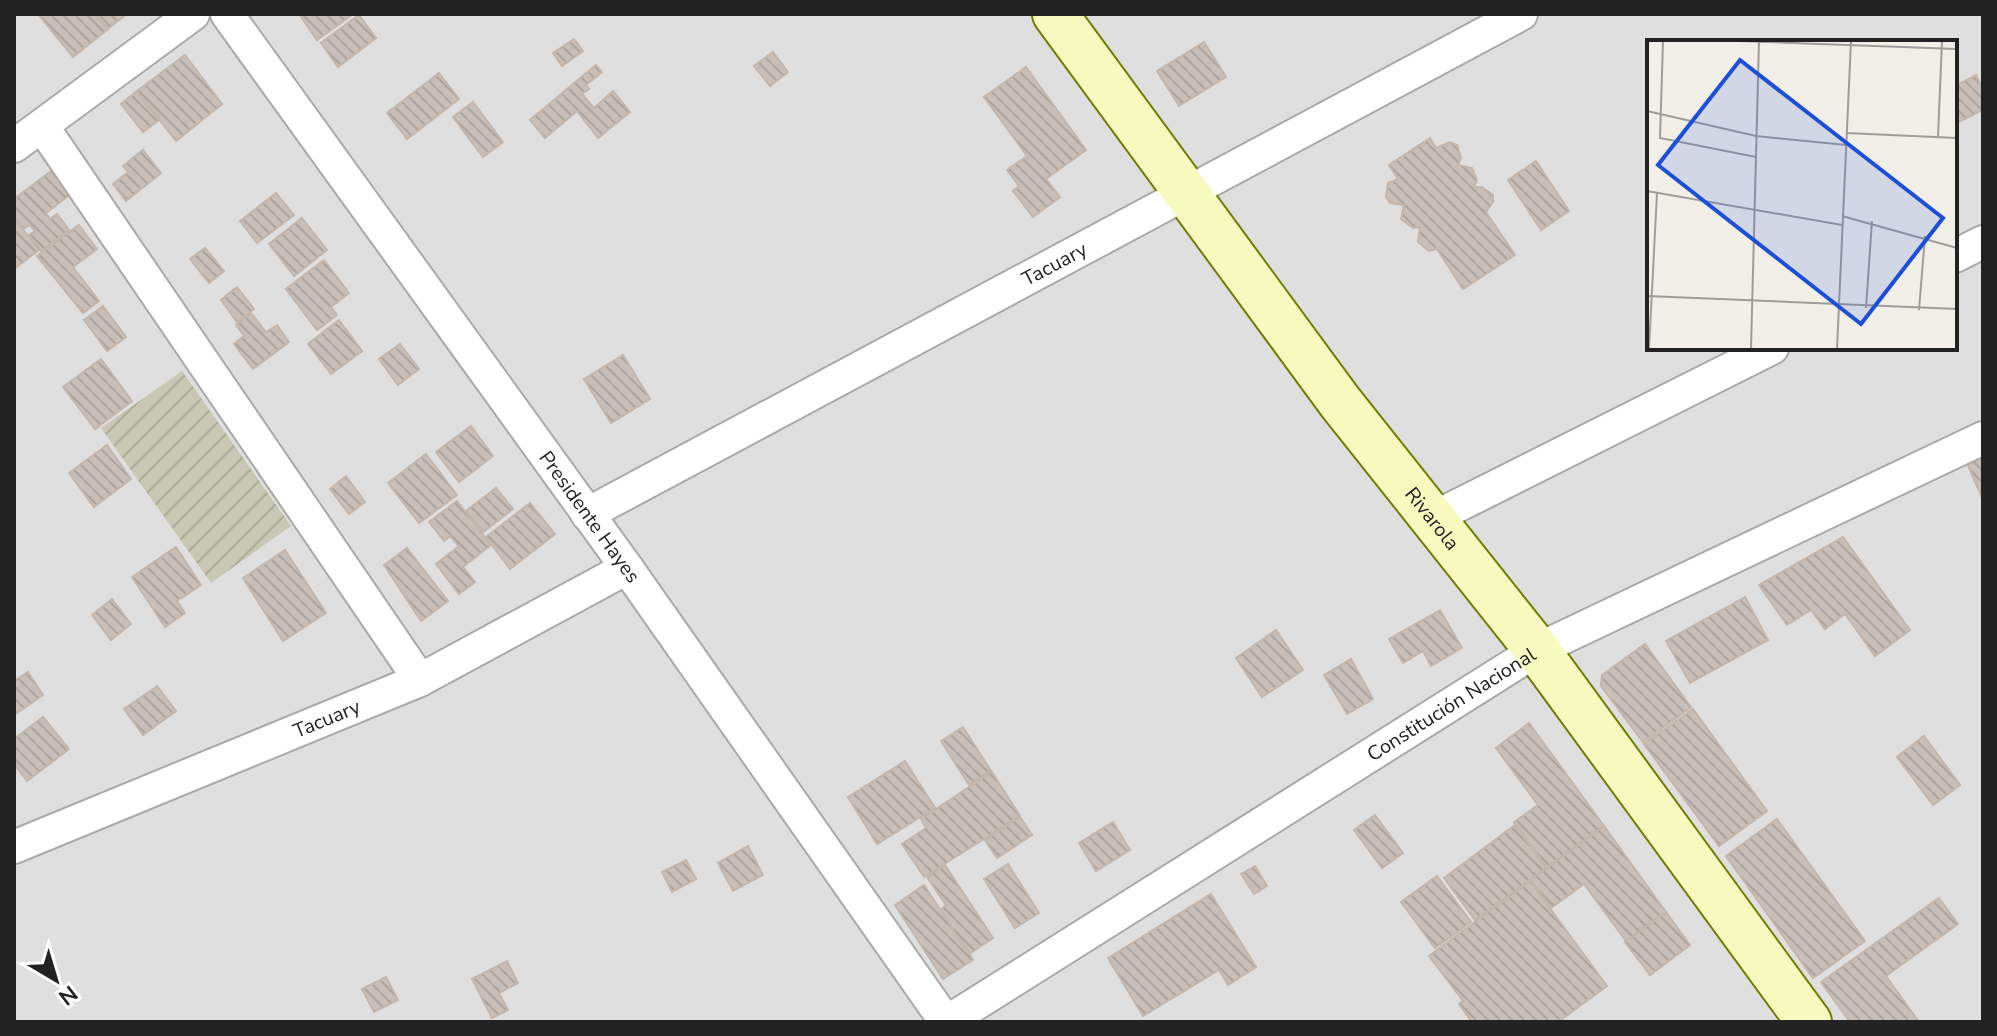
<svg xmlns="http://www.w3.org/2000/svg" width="1997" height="1036" viewBox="0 0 1997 1036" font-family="'Nunito Sans',sans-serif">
	<defs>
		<pattern id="construction-furrows" width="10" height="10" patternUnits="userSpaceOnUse" patternTransform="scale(2)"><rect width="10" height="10" fill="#c7c7b4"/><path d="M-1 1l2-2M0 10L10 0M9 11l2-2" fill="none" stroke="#abab9a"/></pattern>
		<pattern id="building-back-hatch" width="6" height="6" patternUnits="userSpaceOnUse" patternTransform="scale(2)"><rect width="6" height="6" fill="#c7bfb8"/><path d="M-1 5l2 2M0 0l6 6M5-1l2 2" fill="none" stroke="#aba49e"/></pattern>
	</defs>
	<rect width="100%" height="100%" fill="#f2efe9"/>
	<path fill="#e0dfdf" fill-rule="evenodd" d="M14,14H1983V1022H14ZM1649,42H1955V348H1649Z"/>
	<polygon fill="url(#construction-furrows)" points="182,371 291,526 211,583 101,428"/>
	<g fill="url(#building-back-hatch)" stroke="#c4b6ab" stroke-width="2">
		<polygon points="38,14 96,14 108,29 73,57"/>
		<polygon points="97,14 127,14 109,28"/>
		<polygon points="299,14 353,14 317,40"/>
		<polygon points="359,15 376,38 338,67 321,43"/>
		<polygon points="574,39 583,51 562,66 553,53"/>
		<polygon points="1204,42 1226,77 1179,106 1157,71"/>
		<polygon points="773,52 788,72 770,86 754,66"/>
		<polygon points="185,55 222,104 176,141 137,91"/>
		<polygon points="596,65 602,72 586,85 589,89 582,94 594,108 613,91 630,112 598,138 577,111 545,138 530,120"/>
		<polygon points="1026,67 1086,150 1046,179 1060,197 1033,217 1013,191 1019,186 1007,170 1027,156 984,97"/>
		<polygon points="439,73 459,99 407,139 387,113"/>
		<polygon points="1976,75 1983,90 1983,110 1955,124 1955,86"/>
		<polygon points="137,91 159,120 143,132 121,104"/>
		<polygon points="473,102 503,142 483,157 453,117"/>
		<polygon points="1430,138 1436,148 1450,142 1457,145 1461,158 1458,165 1472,168 1477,180 1474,187 1482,187 1493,195 1493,202 1486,212 1515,255 1463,289 1437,249 1429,251 1418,242 1420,227 1413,228 1401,219 1404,205 1390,203 1386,197 1388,183 1398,179 1389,165"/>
		<polygon points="143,150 161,173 126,201 113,184 128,172 123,166"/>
		<polygon points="1536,161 1569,211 1541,230 1508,180"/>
		<polygon points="54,169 72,193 46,213 50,219 57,214 69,230 41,251 29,235 35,231 30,225 24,229 14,216 14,199"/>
		<polygon points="276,193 294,215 257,243 240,221"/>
		<polygon points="14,218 39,250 14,269"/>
		<polygon points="302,218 327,250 294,276 269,244"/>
		<polygon points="79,225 97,249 73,267 99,301 83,313 37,256"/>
		<polygon points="205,248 224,271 209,283 190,259"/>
		<polygon points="324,260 349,293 331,307 337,315 317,330 286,289"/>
		<polygon points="237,287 254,309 237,322 221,300"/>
		<polygon points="103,306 126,337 107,351 84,320"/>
		<polygon points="251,313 266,332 277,325 289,342 253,369 234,344 244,336 236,325"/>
		<polygon points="339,320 362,351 331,374 308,344"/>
		<polygon points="400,344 419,369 398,385 379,359"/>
		<polygon points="623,355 650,399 611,423 584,379"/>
		<polygon points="101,359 132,401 95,429 63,387"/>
		<polygon points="471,426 493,456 459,482 436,452"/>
		<polygon points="107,445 131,479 94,507 69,473"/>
		<polygon points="1983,453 1983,500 1966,461"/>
		<polygon points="426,454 457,495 419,523 388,483"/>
		<polygon points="346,476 365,502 349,514 330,489"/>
		<polygon points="496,488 513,509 483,532 466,511"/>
		<polygon points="457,501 491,545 463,567 475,582 459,594 436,564 459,546 450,536 444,541 429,522"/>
		<polygon points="530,503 555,534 510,569 486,537"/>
		<polygon points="1843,537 1910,630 1875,656 1845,614 1825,629 1811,610 1787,625 1759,585"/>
		<polygon points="176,547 201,585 177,601 185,613 165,627 132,577"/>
		<polygon points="407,548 448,601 421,621 384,565"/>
		<polygon points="285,550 326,613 283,641 243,578"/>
		<polygon points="1745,597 1768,640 1690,683 1666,641"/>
		<polygon points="112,599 131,624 111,640 92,615"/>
		<polygon points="1440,610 1462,648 1431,666 1423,651 1403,663 1389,639"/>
		<polygon points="1276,630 1303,670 1262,697 1236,658"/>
		<polygon points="1645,644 1691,707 1643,742 1601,686 1602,675"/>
		<polygon points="1351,659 1373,699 1347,714 1324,675"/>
		<polygon points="28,672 43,695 14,715 14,681"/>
		<polygon points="157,686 176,711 143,735 124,709"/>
		<polygon points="1693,709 1767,811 1719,846 1644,744"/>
		<polygon points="43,717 69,749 27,781 14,764 14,739"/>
		<polygon points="1529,723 1604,826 1547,867 1514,822 1538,805 1496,748"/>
		<polygon points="963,727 991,771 969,785 941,741"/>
		<polygon points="1924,736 1960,785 1933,805 1897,757"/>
		<polygon points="905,761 935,808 877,844 848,797"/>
		<polygon points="992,772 1020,816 924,877 902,844 926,828 921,819"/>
		<polygon points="1375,815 1403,853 1382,868 1354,830"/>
		<polygon points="1020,817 1032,835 997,858 985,840"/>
		<polygon points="1777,819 1865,941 1813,978 1726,856"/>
		<polygon points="1113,822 1130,850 1096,871 1079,843"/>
		<polygon points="1515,825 1546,868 1475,920 1444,878"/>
		<polygon points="1604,826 1666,912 1626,941 1584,884 1551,908 1531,880"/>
		<polygon points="748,846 763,875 733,891 718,863"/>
		<polygon points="686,860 696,879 672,892 662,872"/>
		<polygon points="1008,864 1039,913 1015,928 984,879"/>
		<polygon points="945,865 993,938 969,954 940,910 946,905 927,877"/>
		<polygon points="1255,866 1267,886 1254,894 1241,874"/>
		<polygon points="1437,876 1471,922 1435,948 1401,902"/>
		<polygon points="1530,881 1607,986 1558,1022 1472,1022 1459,1004 1463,1001 1429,956"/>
		<polygon points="924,885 973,960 943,979 895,905"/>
		<polygon points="1211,894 1256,967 1228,985 1219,970 1143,1016 1108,958"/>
		<polygon points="1939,898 1958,924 1886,976 1919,1022 1850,1022 1821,982"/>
		<polygon points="1666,912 1690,945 1650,975 1625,942"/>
		<polygon points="507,961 518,983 499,993 508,1010 492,1018 472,979"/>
		<polygon points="386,977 398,1000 374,1012 362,989"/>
	</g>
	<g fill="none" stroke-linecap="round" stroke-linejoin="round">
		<g stroke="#a9a9a9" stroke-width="36">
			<g id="street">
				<path id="s1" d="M227,14L627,568L946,1022"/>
				<polyline points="42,126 420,680"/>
				<polyline points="14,146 193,14"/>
				<polyline points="1955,256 1983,242"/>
				<path id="s2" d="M587,514L1521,14"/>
				<polyline points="1433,518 1772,348"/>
				<path id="s3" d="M14,847L420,680L627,568"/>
				<path id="s4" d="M947,1022L1537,650L1983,438"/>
			</g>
		</g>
		<g stroke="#707d05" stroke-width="48">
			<g id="secondary">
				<path id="s5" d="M1055,14L1340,402L1537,650L1809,1022"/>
			</g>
		</g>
		<use href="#street" stroke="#fff" stroke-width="32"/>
		<use href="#secondary" stroke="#f7fabf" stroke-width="44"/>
	</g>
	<g text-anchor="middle" stroke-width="8" stroke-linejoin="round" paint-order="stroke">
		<g font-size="20" fill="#222" stroke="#fff">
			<text dy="7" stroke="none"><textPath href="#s2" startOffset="530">Tacuary</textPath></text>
			<text dy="7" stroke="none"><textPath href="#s1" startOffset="620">Presidente Hayes</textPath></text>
			<text dy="7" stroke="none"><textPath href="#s5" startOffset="630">Rivarola</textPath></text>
			<text dy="7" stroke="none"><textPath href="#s4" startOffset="596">Constitución Nacional</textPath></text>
			<text dy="7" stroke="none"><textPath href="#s3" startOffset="338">Tacuary</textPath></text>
		</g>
	</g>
	<g transform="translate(1647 40)">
		<rect width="310" height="310" fill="#f2efe9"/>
		<path fill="none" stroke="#9f9d99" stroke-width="2" d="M16,1L13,98L109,117M92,1L310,9M0,71L109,96L199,105M199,93L310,98M291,97L295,1M0,151L195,185M195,176L310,208M0,256L310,269M219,268L225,181M272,270L278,196M2,309L10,153M104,309L112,1M190,309L204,1"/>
		<path fill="#1d4ed8" fill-opacity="0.15" stroke="#1d4ed8" stroke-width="4" d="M93,20L296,178L214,284L11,125Z"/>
		<rect width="310" height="310" fill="none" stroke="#222" stroke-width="4"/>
	</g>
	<rect width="1997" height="1036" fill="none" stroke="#222222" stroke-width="32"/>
	<g transform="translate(56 980) rotate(142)" stroke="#ffffff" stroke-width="6" paint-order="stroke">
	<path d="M0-6L14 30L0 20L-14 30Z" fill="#222222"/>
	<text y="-12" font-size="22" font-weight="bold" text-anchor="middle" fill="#222222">N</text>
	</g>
</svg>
